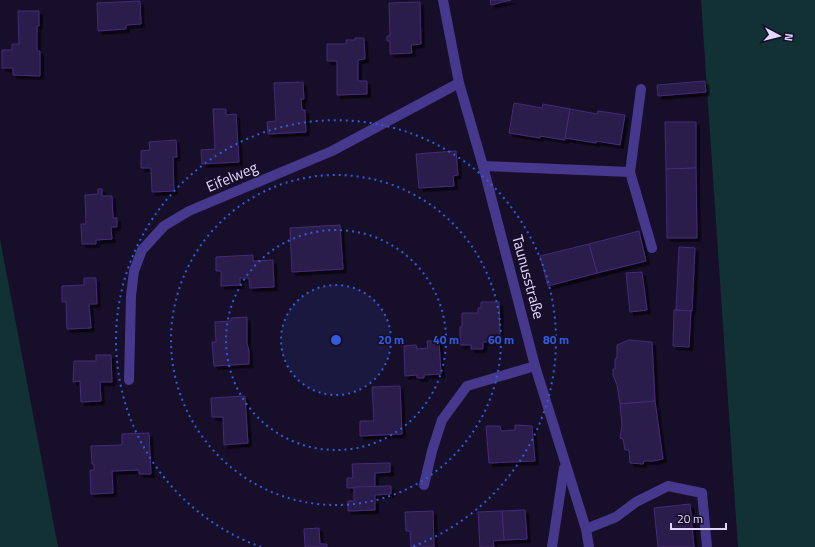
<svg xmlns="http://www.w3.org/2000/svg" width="815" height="547" viewBox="0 0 815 547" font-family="'Titillium Web',sans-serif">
	<defs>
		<filter id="shadow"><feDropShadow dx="3.5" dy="3.5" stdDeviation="0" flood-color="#0009"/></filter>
	</defs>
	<rect width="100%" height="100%" fill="#170f2a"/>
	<g fill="#123135">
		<polygon points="701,0 815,0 815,547 738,547"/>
		<polygon points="0,239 58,547 0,547"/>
	</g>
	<g fill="#2b1a4c" stroke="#452b79" filter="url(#shadow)">
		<polygon points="490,0 511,0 491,5"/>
		<polygon points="140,1 141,24 126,25 126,29 98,31 97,3"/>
		<polygon points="420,2 421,44 411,45 412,53 390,54 390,41 387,41 387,36 390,36 389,3"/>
		<polygon points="18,11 39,11 39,26 37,26 37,51 40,51 40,76 13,75 13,68 2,68 2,50 12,50 12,44 19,44"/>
		<polygon points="355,38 364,38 365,59 358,60 358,81 367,81 367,94 337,95 337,61 327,61 327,44 346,44 346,40 355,40"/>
		<polygon points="705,81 706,92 658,96 657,85"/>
		<polygon points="303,82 304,99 301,99 302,110 305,110 306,132 268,134 267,122 276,121 274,83"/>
		<polygon points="514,103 542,108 543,104 570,109 565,140 540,136 540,138 509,133"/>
		<polygon points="213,109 226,109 226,115 236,114 239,162 202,164 201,150 215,149"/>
		<polygon points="570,109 597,114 598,111 625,115 620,145 596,141 596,143 565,138"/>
		<polygon points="665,122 696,122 696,168 666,169"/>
		<polygon points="176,140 177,157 173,157 174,191 152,192 151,168 141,168 141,151 150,150 149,142"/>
		<polygon points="456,151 458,175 453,176 454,186 419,188 416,154"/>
		<polygon points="696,168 697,238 667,238 666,169"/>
		<polygon points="98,189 102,189 102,196 112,196 113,218 117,218 117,227 111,227 112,239 96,240 96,244 82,244 81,224 86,224 85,195 98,194"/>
		<polygon points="340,225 343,269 292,272 290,228"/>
		<polygon points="639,231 646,261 597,273 589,244"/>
		<polygon points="589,244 597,273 548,286 540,256"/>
		<polygon points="679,247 695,248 692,311 676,310"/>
		<polygon points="253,255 253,261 273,260 274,287 250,288 249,278 240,278 240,285 221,286 221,271 216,271 216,257"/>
		<polygon points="642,272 647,310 630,312 626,273"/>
		<polygon points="84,278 96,278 97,304 89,304 91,328 67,329 66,301 62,302 62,286 84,285"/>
		<polygon points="481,302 499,302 500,341 483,342 483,349 471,349 471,345 460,345 460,327 462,327 462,313 478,313 478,308 481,308"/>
		<polygon points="674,310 691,311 689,347 673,346"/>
		<polygon points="247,317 247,344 249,350 249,364 214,366 212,342 216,342 215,322 231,321 231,318"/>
		<polygon points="629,340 652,342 655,401 620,404 617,385 613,375 613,369 615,369 615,359 617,358 617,345"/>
		<polygon points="427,341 439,341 441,374 424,375 424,378 417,378 417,375 405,376 404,346 416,345 417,349 428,348"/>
		<polygon points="96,355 111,355 112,382 100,382 101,401 81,402 80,381 73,382 74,361 96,361"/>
		<polygon points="400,386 402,434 360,436 360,421 374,421 372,387"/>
		<polygon points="245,396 248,443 224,445 223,417 212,417 211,398"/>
		<polygon points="655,401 663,459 653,461 644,461 643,464 630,463 629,450 625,450 623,439 620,438 622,425 620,404"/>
		<polygon points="515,425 532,426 535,461 489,463 486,426 500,426 501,431 515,430"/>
		<polygon points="149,433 151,474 139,474 139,470 112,471 113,493 91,494 90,470 94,470 94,464 92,464 91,446 122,445 122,434"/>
		<polygon points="390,463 390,472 375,473 375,487 347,488 347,478 353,478 352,464"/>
		<polygon points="391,486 391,494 375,495 375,510 348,511 348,501 354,501 354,487"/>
		<polygon points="690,504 694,547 658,547 654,508"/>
		<polygon points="525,510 527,539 504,540 502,511"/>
		<polygon points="433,511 434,547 411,547 410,531 406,531 405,512"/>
		<polygon points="502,511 504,540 493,541 494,547 480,547 478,512"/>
		<polygon points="319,528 320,544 327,544 327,547 305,547 304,529"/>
	</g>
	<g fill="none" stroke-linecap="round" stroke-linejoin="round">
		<g stroke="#46388c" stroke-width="10">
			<polyline points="443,0 459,83 483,166 535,366 586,529 589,547"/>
			<polyline points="483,166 630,172 652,248"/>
			<polyline points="630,172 641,89"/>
			<polyline points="129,380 131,296 134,271 142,250 164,226 189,211 332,151 459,83"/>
			<polyline points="424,485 432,451 442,420 467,386 535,366"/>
			<polyline points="586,529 616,517 636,502 668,486 702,493 707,547"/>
			<polyline points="552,547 564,468"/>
		</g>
	</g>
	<circle cx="336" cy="340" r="55" fill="#315cdc" fill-opacity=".12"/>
	<g fill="none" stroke="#315cdc" stroke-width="2" stroke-dasharray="2 4">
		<circle cx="336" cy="340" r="55"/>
		<circle cx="336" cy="340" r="110"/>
		<circle cx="336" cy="340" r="165"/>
		<path d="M261 547A220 220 0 1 1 411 547"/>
	</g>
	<g text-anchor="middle" stroke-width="3.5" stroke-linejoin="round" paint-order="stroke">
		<g font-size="15" fill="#e2d8ff" stroke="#170f2a">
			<text transform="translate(232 177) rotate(-23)" y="5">Eifelweg</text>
			<text transform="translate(528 277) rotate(75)" y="5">Taunusstraße</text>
		</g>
	</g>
	<circle cx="336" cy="340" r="6" fill="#315cdc" stroke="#170f2a" stroke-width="2"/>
	<g font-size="12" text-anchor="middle" font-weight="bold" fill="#315cdc" stroke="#170f2a" stroke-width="3.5" stroke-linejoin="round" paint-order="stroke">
		<text x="391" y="344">20 m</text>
		<text x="446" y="344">40 m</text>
		<text x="501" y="344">60 m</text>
		<text x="556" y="344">80 m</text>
	</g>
	<g transform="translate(779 36) rotate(97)" stroke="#170f2a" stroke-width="3" paint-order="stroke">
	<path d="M0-3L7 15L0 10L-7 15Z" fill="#e2d8ff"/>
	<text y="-6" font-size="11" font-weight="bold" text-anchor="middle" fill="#e2d8ff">N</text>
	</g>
	<path d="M671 523v6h55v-6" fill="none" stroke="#e2d8ff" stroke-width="2"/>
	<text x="677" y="523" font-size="12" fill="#e2d8ff" stroke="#170f2a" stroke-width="3" paint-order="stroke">20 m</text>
</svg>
